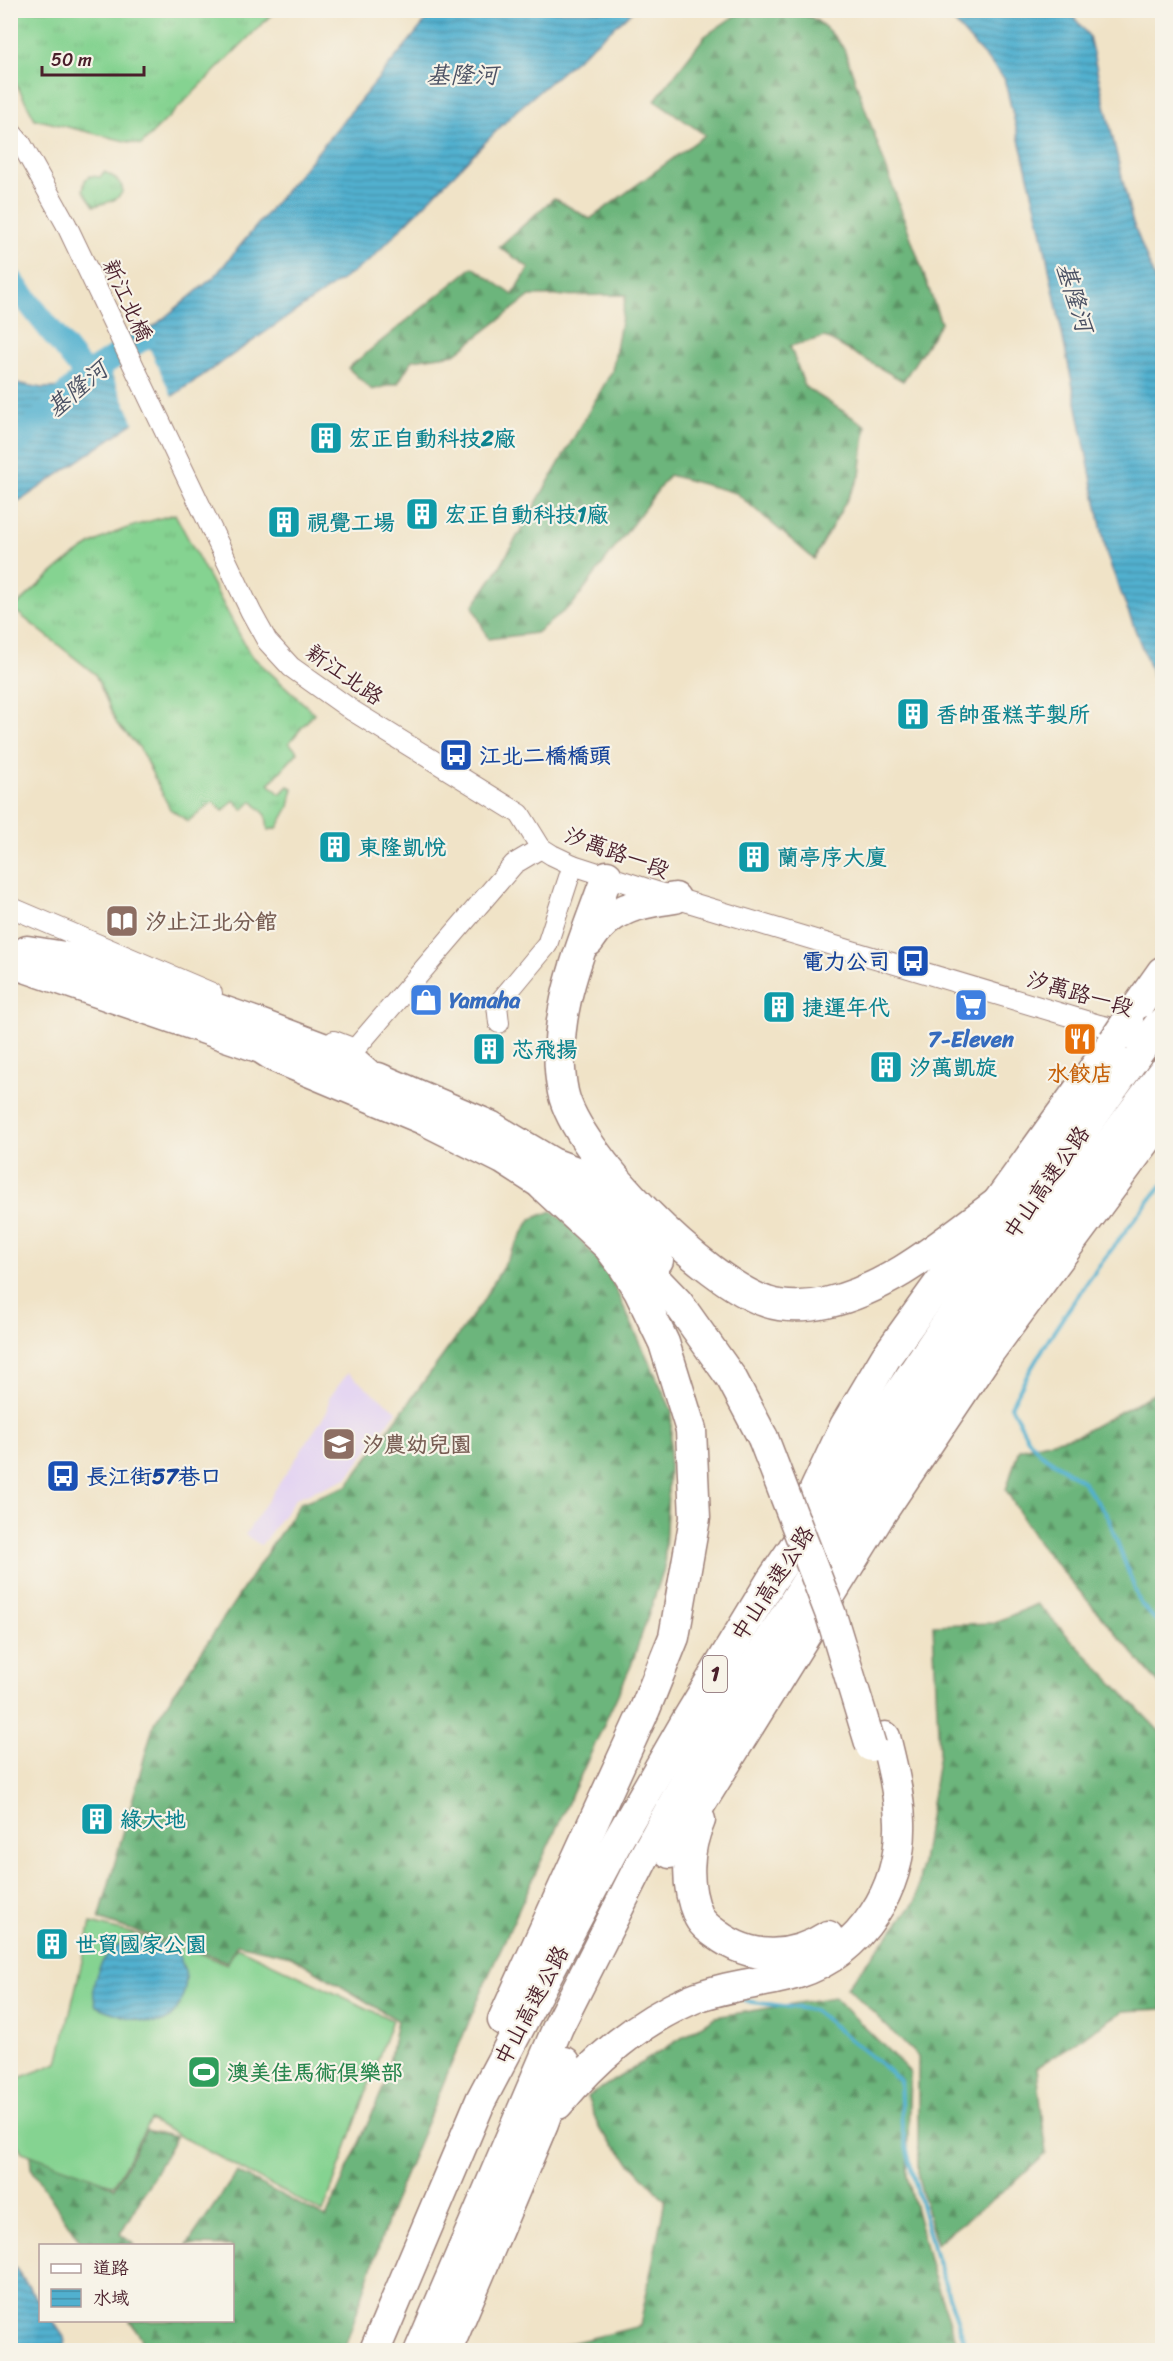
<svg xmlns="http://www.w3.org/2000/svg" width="1173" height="2361" viewBox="0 0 1173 2361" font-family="Sriracha,'LXGW WenKai TC',sans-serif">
	<defs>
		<pattern id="grass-tufts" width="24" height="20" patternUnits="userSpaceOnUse" patternTransform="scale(1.5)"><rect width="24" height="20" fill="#85d391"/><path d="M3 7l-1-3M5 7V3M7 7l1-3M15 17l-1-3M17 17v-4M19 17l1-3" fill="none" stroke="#74b57d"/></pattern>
		<pattern id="forest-firs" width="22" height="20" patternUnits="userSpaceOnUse" patternTransform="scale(1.5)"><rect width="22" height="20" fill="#6cb57b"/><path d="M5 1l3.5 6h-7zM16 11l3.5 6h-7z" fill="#5b9365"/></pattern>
		<pattern id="water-rules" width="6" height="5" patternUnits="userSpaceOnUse" patternTransform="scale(1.5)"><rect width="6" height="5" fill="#51b0cf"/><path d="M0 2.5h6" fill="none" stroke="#458fa8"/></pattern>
	</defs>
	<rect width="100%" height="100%" fill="#f7f3e8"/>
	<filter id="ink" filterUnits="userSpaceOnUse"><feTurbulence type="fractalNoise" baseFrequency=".0167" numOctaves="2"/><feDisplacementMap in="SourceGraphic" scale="12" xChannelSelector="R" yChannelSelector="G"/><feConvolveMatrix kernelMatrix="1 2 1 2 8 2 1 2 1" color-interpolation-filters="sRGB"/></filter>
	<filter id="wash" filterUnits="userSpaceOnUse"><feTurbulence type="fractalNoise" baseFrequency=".008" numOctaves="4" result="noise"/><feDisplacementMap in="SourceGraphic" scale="24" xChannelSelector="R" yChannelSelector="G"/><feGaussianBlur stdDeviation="1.35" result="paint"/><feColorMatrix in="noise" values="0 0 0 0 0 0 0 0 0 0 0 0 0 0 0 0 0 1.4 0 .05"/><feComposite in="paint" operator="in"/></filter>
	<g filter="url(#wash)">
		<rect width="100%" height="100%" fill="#f0e3c7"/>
		<polygon fill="#e3d3f2" points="348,1373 397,1411 347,1478 296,1498 261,1545 245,1535 328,1410 329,1398"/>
		<g fill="url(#grass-tufts)" stroke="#68795e" stroke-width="1.5">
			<polygon points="10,11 11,10 275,11 141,145 35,119 11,74"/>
			<path d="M104,172C112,175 131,187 118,197C113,202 101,204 94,206L83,190L85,180L90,176L100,177Z"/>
			<path d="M175,514L250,654L314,713L289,743L298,752L269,784L280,794L288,786L293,788L289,807L277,828L268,830L266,815L252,801L243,810L234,800L223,811L213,802L188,821L170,809L139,747L117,724L95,674L13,609C38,586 63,561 92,544C117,529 147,522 175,514Z"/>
		</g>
		<g fill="url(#forest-firs)" stroke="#5b6a53" stroke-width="1.5">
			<path d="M765,11C805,10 820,16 844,49L941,323L903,381L825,337L790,346L805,387L866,426L860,476L814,559L736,493L669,475L573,604L536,633L488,639L473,606L499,568L612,371L626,295L530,296L455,354L412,360L398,383L372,390L348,368L473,267L513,295L529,268L499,247L554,198L590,219L705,135L655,100L705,36L736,15Z"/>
			<path d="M552,1211L563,1220L606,1269L672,1411L664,1569L631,1666L485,1983L393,2204L344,2350H144L141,2337L130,2321L232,2320V2246L187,2245L237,2172L326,2218L385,2084L397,2020L291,1956L237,1944L227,1962C185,1944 142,1935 99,1919L154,1723L300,1503L347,1486L481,1304L531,1219Z"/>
			<polygon points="1162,1389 1162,1687 1038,1543 1006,1490 1019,1449 1078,1435"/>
			<polygon points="1037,1604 1162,1734 1162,2009 1123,2011 1037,2067 1046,2154 1013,2184 936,2243 918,2178 918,2057 847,1987 916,1901 939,1753 933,1625 994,1623"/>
			<polygon points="834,1997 910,2072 907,2176 933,2274 959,2348 964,2350 543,2350 640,2326 665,2200 600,2130 587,2097 715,2017"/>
			<polygon points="146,2130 176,2137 120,2234 135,2245 82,2245 31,2168 30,2155 71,2163 114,2188"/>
		</g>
		<polygon fill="#85d391" stroke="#68795e" stroke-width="1.5" points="91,1923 177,1945 227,1964 237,1947 392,2020 323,2213 150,2120 114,2185 22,2152 11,2134 11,2081 58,2063"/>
		<g fill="url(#water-rules)" stroke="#4e687d" stroke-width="1.5">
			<polygon points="434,11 633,11 516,111 369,261 11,507 11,382 42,388 80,387 215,276"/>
			<polygon points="944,11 1069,11 1089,36 1132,220 1162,298 1162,700 1107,556 1041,229 1004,78"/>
			<path d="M134,1940L165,1945L176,1950C180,1958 185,1968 186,1977C186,1993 177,2020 159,2023C148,2025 106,2011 96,2006C87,1979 105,1945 134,1940Z"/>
			<polygon points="10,2260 40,2303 40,2320 53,2321 64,2337 66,2350 11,2350"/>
		</g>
		<polygon fill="#f0e3c7" points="142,332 173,399 135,425 106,362"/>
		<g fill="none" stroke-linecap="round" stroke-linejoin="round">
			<g stroke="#51b0cf" stroke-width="4">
				<path d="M1162,1185C1109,1250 1048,1331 1011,1406L1028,1439L1040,1453L1083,1482L1108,1517L1140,1603L1162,1627"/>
				<polyline points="745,2001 814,2010 900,2080 902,2127 911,2168 936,2258 965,2343 984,2350"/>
			</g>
			<g stroke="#51b0cf" stroke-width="24">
				<polyline points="10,279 86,375"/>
				<polyline points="10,449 86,375 144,338"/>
			</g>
		</g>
	</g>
	<g filter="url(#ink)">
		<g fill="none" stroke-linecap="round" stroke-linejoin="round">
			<g stroke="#9d8179" stroke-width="22">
				<g id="minor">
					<polyline points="10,131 22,145 66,224 251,612 267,641 291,667 353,711 520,814 541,848 552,855 573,865 675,898 1099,1025 1130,1032"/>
					<polyline points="10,907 212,993"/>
					<polyline points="499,1023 497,1005 547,945 573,865"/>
					<polyline points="334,1041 355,1049 514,864 541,848"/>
				</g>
			</g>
			<g stroke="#9d8179" stroke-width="33">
				<g id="highway">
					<path d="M607,876C583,945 548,1017 563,1092C576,1154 707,1283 767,1302C784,1308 808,1307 826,1303C890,1289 945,1241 997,1203"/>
					<path d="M589,941C609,908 640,903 675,898"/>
					<polyline points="27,951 71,958 254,1022 349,1058 366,1073"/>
					<polyline points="10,962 261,1048 275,1057 423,1119 503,1159 559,1195"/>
					<polyline points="1128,1020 1162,972"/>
					<polyline points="378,1078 490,1126 552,1163 587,1176 621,1196"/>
					<polyline points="574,1183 658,1260"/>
					<polyline points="631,1254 678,1303 732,1379 763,1438"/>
					<polyline points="814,1492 845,1426 886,1357 1114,1041"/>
					<path d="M700,1820C687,1849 685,1885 698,1915C701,1923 709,1929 716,1934C752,1961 792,1959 828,1936"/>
					<polyline points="670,1853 878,1518 990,1351 1162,1119"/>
					<polyline points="503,2020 645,1709 674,1637 695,1518 691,1430 664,1343 639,1291 624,1267 608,1246 543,1186"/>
					<path d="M558,2104C596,2058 637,2023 692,1999C725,1985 764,1984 798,1973C862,1952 902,1888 900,1822C899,1793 892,1765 885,1737"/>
					<polyline points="375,2350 481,2100 618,1840 687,1720 771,1581 969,1291 1142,1047"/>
					<polyline points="420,2350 558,2027 643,1859 715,1728 833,1540 994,1299 1162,1073"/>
					<polyline points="447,2350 543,2123 565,2062"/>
				</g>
			</g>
			<use href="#minor" stroke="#fff" stroke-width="20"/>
			<use href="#highway" stroke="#fff" stroke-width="30"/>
			<g stroke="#9d8179" stroke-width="33" stroke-linecap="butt">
				<g id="highway-bridge">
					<polyline points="1114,1041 1128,1020"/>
					<polyline points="1142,1047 1158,1026"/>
					<polyline points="763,1438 831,1615 871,1746"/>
				</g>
			</g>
			<use href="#highway-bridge" stroke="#fff" stroke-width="30"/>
		</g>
	</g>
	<defs>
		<g id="building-square" transform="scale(1.725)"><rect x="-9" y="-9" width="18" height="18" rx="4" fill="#0f9aa8" stroke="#f7f3e8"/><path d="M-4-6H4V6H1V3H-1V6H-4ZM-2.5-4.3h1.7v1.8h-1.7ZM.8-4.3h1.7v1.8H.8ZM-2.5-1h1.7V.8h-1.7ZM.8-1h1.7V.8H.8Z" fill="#fff"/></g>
		<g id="bus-square" transform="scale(1.725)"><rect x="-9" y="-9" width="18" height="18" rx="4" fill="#1a4fb4" stroke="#f7f3e8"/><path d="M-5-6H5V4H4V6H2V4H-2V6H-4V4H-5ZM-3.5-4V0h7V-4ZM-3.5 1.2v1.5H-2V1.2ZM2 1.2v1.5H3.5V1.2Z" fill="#fff"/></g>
		<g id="library-square" transform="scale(1.725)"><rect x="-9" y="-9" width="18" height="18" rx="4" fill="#8d6e63" stroke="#f7f3e8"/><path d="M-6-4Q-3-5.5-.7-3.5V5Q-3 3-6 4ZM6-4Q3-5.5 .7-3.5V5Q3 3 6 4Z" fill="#fff"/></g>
		<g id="shop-square" transform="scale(1.725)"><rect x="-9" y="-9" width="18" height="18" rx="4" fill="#3f7fe0" stroke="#f7f3e8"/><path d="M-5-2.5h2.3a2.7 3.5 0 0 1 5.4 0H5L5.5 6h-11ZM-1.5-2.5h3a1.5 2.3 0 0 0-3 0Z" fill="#fff"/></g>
		<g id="supermarket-square" transform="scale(1.725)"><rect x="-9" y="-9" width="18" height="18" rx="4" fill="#3f7fe0" stroke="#f7f3e8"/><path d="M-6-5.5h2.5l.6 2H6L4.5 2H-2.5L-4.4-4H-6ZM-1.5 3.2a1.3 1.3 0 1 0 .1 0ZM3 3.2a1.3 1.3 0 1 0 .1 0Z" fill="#fff"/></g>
		<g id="restaurant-square" transform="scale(1.725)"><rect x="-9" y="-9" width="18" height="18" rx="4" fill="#e8710a" stroke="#f7f3e8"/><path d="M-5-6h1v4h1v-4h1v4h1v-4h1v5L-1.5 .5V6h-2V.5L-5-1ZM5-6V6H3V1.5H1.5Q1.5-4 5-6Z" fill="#fff"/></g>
		<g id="school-square" transform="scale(1.725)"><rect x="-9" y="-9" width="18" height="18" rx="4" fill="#8d6e63" stroke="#f7f3e8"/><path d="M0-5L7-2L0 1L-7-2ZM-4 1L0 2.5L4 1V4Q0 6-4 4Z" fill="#fff"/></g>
		<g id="stadium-square" transform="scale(1.725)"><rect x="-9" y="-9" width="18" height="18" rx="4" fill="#2e9e5b" stroke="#f7f3e8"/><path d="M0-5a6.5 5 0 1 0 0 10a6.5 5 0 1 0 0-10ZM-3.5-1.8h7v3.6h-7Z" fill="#fff"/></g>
	</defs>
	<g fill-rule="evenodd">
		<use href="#building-square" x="326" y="438"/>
		<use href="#building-square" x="422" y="514"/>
		<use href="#building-square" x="284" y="522"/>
		<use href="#building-square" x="913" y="714"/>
		<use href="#bus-square" x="456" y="755"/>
		<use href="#building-square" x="335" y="847"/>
		<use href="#building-square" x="754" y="857"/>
		<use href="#library-square" x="122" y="921"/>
		<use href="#bus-square" x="913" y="961"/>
		<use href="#shop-square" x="426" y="1000"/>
		<use href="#supermarket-square" x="971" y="1005"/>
		<use href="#building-square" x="779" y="1007"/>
		<use href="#restaurant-square" x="1080" y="1039"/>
		<use href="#building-square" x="489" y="1049"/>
		<use href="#building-square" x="886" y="1067"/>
		<use href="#school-square" x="339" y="1444"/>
		<use href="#bus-square" x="63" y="1476"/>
		<use href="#building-square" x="97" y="1819"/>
		<use href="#building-square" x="52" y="1944"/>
		<use href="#stadium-square" x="204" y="2072"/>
	</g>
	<g text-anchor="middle" stroke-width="4.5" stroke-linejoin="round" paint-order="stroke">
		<rect fill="#f7f3e8" stroke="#7e5f64" stroke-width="1.5" x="703" y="1656" width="24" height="36" rx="4.5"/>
		<g font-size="21" font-weight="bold" fill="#4a1f2b">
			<text x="715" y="1681">1</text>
		</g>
		<g font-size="22" fill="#4a1f2b" stroke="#f7f3e8">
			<text transform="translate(128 300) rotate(65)" y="8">新江北橋</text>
			<text transform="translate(345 674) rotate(35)" y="8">新江北路</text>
			<text transform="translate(617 852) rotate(20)" y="8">汐萬路一段</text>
			<text transform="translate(1080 993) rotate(16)" y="8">汐萬路一段</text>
			<text transform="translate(1046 1182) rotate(-55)" y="8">中山高速公路</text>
			<text transform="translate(772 1583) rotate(-57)" y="8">中山高速公路</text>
			<text transform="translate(531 2005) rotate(-62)" y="8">中山高速公路</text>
		</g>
		<g font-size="22" font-weight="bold" fill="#0d838f" stroke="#f7f3e8" text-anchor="start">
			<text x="349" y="446">宏正自動科技2廠</text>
			<text x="445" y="522">宏正自動科技1廠</text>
			<text x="307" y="530">視覺工場</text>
			<text x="936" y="722">香帥蛋糕芋製所</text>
			<text x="358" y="855">東隆凱悅</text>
			<text x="777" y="865">蘭亭序大廈</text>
			<text x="802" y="1015">捷運年代</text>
			<text x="512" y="1057">芯飛揚</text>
			<text x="909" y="1075">汐萬凱旋</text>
			<text x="120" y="1827">綠大地</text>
			<text x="75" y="1952">世貿國家公園</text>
		</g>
		<g font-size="22" font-weight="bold" fill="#164399" stroke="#f7f3e8" text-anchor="start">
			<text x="479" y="763">江北二橋橋頭</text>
			<text x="890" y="969" text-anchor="end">電力公司</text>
			<text x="86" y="1484">長江街57巷口</text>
		</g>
		<g font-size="22" font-weight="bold" fill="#785e54" stroke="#f7f3e8" text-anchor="start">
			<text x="145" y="929">汐止江北分館</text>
			<text x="362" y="1452">汐農幼兒園</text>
		</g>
		<g font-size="22" font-weight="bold" fill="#366cbe" stroke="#f7f3e8" text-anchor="start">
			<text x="449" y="1008">Yamaha</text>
			<text x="971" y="1047" text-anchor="middle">7-Eleven</text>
		</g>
		<g font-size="22" font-weight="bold" fill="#c56008" stroke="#f7f3e8">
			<text x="1080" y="1081">水餃店</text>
		</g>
		<g font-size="22" font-weight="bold" fill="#27864d" stroke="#f7f3e8" text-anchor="start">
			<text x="227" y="2080">澳美佳馬術俱樂部</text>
		</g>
		<g font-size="24" font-style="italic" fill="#4c5264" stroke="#f7f3e8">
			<text x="462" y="83">基隆河</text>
			<text transform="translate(1075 297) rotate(73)" y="8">基隆河</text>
			<text transform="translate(77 389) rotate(-40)" y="8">基隆河</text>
		</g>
	</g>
	<rect width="1173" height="2361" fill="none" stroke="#f7f3e8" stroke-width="36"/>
	<rect x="39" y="2244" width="195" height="78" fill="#f7f3e8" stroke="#b29e9c" stroke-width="1.5"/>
	<rect x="51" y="2264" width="30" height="9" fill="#ffffff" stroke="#b29e9c" stroke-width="1.5"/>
	<text x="93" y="2274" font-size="18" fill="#4a1f2b">道路</text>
	<rect x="51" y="2289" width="30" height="18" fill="url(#water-rules)" stroke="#b29e9c" stroke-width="1.5"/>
	<text x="93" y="2304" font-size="18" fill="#4a1f2b">水域</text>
	<path d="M42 66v9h102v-9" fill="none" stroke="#4a1f2b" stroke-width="3"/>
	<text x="51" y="66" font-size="18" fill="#4a1f2b" stroke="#f7f3e8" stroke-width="4.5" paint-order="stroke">50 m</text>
</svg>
